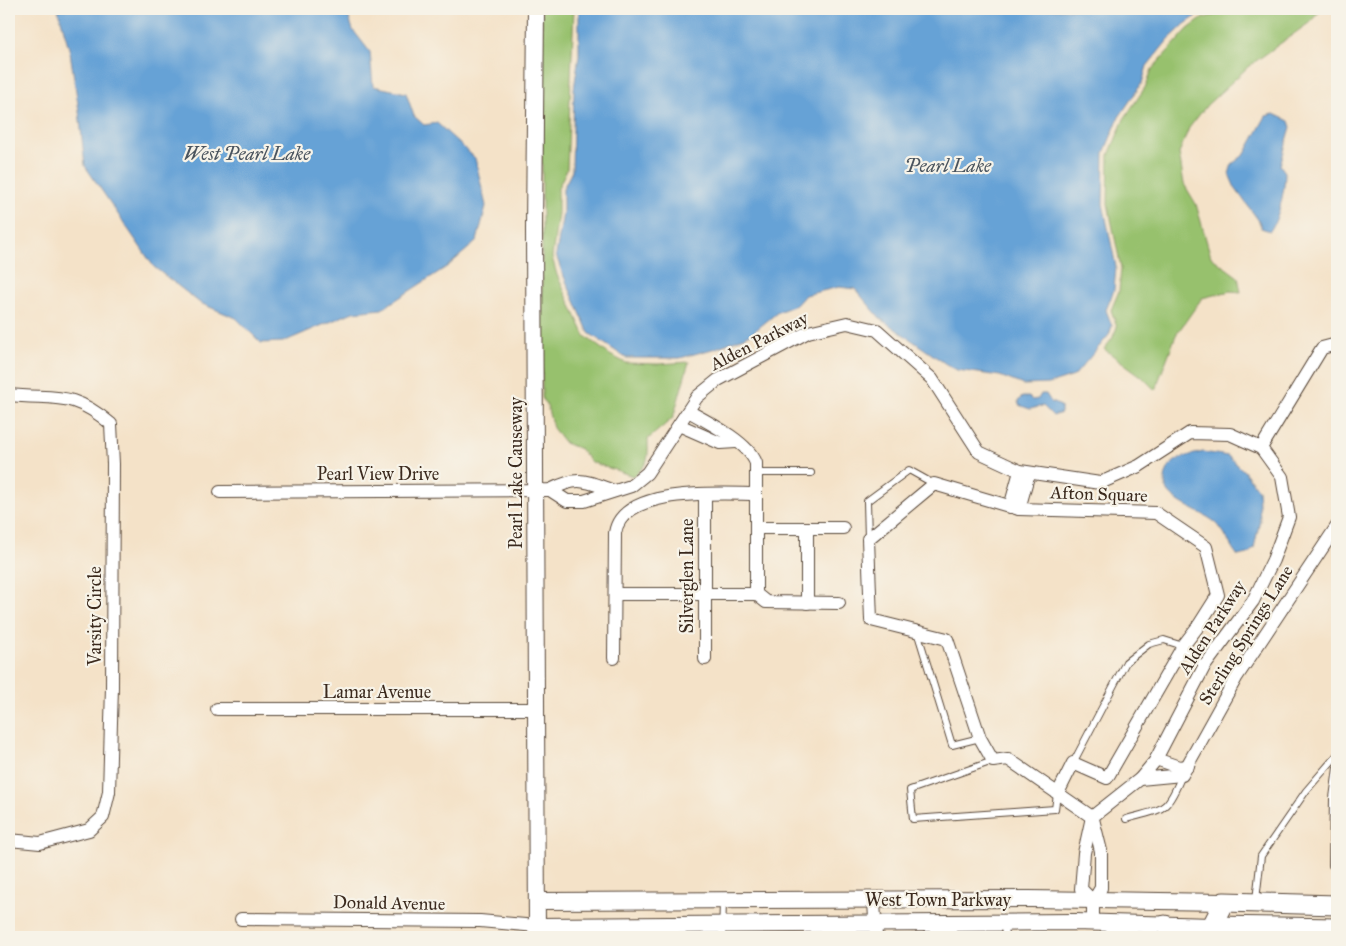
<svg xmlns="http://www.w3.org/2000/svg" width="1346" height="946" viewBox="0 0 1346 946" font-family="'IM FELL Great Primer',serif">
	<rect width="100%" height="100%" fill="#f7f3e8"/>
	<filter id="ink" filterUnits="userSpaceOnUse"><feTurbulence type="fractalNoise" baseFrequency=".02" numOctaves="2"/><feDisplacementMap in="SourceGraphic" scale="10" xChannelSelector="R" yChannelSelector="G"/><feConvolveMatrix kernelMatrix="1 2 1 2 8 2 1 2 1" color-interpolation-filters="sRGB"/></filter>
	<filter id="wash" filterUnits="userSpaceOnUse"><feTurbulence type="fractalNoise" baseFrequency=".0096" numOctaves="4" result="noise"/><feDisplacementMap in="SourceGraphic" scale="20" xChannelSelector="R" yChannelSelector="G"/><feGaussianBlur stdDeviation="1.12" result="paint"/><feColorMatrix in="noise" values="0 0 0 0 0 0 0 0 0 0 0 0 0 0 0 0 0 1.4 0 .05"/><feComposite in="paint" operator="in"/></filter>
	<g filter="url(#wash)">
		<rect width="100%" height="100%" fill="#f4e2c8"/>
		<g fill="#97c16d" stroke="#697646">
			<path d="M542,9H574L567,169L558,188V213L552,257L557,275L585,336L610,355L626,363L658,364L689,362L673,418L648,439C648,459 650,463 633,476L591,462L580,449L565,443L553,428L547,406L542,398Z"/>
			<polygon points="1267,9 1322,9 1309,23 1249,66 1207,105 1189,128 1179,153 1184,184 1196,204 1211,257 1238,277 1241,292 1230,291 1202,298 1176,335 1155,390 1141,376 1104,349 1112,339 1117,327 1111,310 1119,291 1121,268 1108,204 1109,155 1124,119 1146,86 1152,69 1188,29 1203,18 1224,13 1256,12"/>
		</g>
		<g fill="#66a2d6" stroke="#50667a">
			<polygon points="58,9 346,9 353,30 370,52 373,86 406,93 414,116 424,125 437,123 475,158 486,206 477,241 448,266 382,309 353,312 283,342 261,343 236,318 200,303 154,267 85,166 79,111 70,52"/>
			<polygon points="579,9 1219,9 1201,13 1185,24 1168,40 1147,66 1142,83 1119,117 1104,153 1103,204 1116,267 1114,290 1106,310 1112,326 1109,335 1074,376 1049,384 1023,385 1000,376 957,370 946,364 881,319 855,289 839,287 805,295 796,305 778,312 751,334 716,348 680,358 626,358 589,333 562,272 556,255 563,213 563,189 572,171 574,89 579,55"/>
			<path d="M1274,114L1289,121L1291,127L1280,165L1285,172C1285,188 1279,219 1270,231L1261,228L1259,221L1235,188L1229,174L1232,164L1245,154L1266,116Z"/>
			<polygon points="1041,394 1046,394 1051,402 1061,406 1061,413 1053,416 1043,406 1030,409 1019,405 1018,401 1022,397 1029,397 1032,400 1038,399"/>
			<path d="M1203,452L1228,456L1244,471L1258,490L1260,520L1254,548L1248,554L1238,556C1230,547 1227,535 1219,526C1205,509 1157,503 1166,474C1171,457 1188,456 1203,452Z"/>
		</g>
	</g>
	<g filter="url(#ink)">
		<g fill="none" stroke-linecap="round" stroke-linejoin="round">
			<g stroke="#574638" stroke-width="8">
				<g id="service">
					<polyline points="756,473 811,473"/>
					<polyline points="868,539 867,501 909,470 934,484"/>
					<polyline points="917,631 952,745 980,738"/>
					<polyline points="993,761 910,790 913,819 1055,809 1057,794"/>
					<polyline points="1073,763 1126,662 1149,644 1164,640 1183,646 1204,667"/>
					<polyline points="1337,768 1333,798 1332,865 1337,865"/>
					<path d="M1126,819C1164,808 1166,814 1182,775"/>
					<polyline points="1256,900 1261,856 1306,791 1337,755"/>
					<polyline points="1004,924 1005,937"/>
					<polyline points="722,937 723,901"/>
				</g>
			</g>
			<g stroke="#574638" stroke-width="14">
				<g id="minor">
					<path d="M9,395C56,400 71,390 111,424L113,464L112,687L109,792L103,817L89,830L40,843L9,840"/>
					<path d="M688,411C708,422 748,442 756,463V594"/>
					<polyline points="679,425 720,443 736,442"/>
					<polyline points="1261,448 1322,348 1337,344"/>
					<polyline points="550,490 567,501 584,501 631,486 647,473 697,397 718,380 808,332 847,323 877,330 932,379 979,452 1020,471 1100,483 1139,466 1190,433 1230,434 1261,448 1282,477 1289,517 1273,560 1253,601 1204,667 1155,761 1140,779 1092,817 1084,853 1081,889 1093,901"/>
					<path d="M220,492L550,490C578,476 583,480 611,490"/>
					<polyline points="705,494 705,659"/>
					<polyline points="1010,507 1020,471"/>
					<polyline points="1019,509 1029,473"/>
					<polyline points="756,528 843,528"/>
					<polyline points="807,528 807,603"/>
					<polyline points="615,594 756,594 766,602 839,603"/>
					<path d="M614,658L615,533C622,486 722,494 756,494"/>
					<polyline points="217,709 536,709"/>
					<polyline points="1156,759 1179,767 1188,766"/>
					<polyline points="1140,779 1182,775 1236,678 1337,526"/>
					<polyline points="1058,793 1073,763 1107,778 1183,646 1199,625 1218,595 1206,547 1156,513 1019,509 934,484 868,539 871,620 947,639 980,738 993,761 1008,759 1092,817"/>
					<polyline points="1093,819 1101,851 1101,888 1093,901 1093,923"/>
					<polyline points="874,901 876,937"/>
					<polyline points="241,919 480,921 537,926"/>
				</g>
			</g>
			<g stroke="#574638" stroke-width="18">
				<g id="tertiary">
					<polyline points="536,9 534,229 537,937"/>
					<polyline points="538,901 1030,899 1224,902"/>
					<polyline points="537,926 1075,922 1212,926"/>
				</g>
			</g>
			<g stroke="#574638" stroke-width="21">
				<g id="secondary">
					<polyline points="1165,925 1177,937"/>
					<polyline points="1212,926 1337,928"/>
					<polyline points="1206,937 1224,902 1337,905"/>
				</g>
			</g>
			<use href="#service" stroke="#fff" stroke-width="6"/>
			<use href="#minor" stroke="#fff" stroke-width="12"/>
			<use href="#tertiary" stroke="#fff" stroke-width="16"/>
			<use href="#secondary" stroke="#fff" stroke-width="19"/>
		</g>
	</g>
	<g text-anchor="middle" stroke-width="4.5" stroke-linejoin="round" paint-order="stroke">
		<g font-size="18" fill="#3b2a1e" stroke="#f7f3e8">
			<text transform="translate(759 341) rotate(-27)" y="6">Alden Parkway</text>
			<text transform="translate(516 473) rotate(-90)" y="6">Pearl Lake Causeway</text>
			<text x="378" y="480">Pearl View Drive</text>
			<text transform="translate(1099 494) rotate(2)" y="6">Afton Square</text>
			<text transform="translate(687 576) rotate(-90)" y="6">Silverglen Lane</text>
			<text transform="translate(95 616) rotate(-90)" y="6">Varsity Circle</text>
			<text transform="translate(1212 627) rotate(-57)" y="6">Alden Parkway</text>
			<text transform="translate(1246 635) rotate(-58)" y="6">Sterling Springs Lane</text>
			<text x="377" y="698">Lamar Avenue</text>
			<text x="938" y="906">West Town Parkway</text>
			<text transform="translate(389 903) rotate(1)" y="6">Donald Avenue</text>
		</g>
		<g font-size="19" font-style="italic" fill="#4a545e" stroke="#f7f3e8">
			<text x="247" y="160">West Pearl Lake</text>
			<text x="948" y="172">Pearl Lake</text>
		</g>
	</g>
	<rect width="1346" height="946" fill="none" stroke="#f7f3e8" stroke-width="30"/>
</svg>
